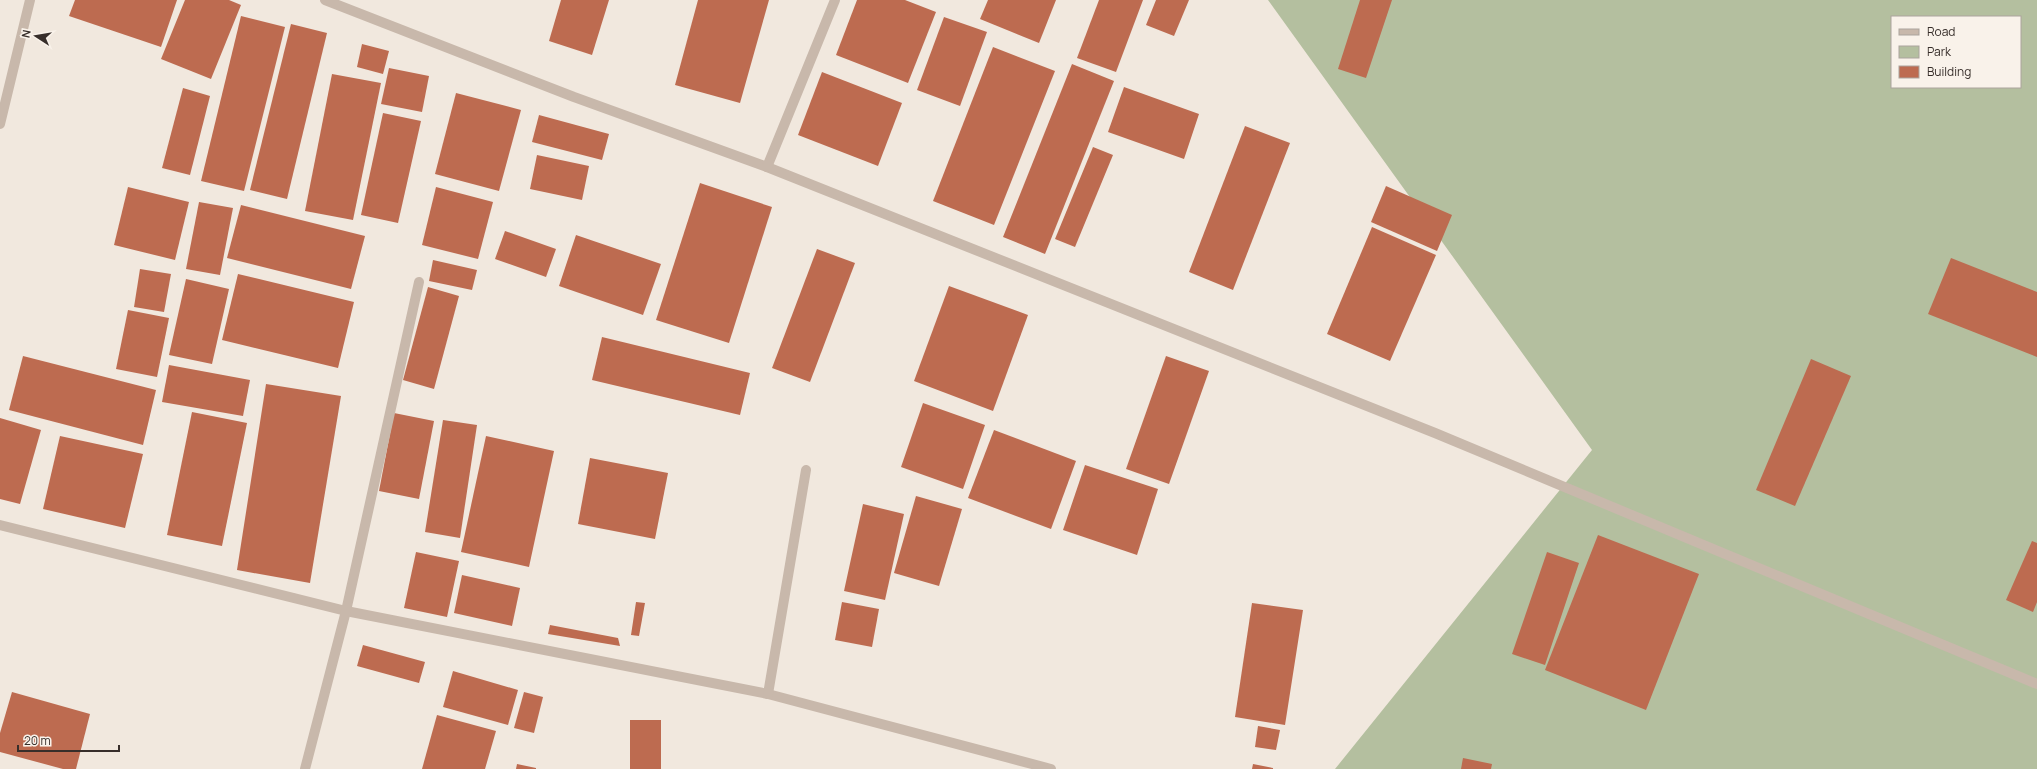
<svg xmlns="http://www.w3.org/2000/svg" width="2037" height="769" viewBox="0 0 2037 769" font-family="Manrope,sans-serif">
	<rect width="100%" height="100%" fill="#f1e8de"/>
	<path fill="#b4bf9f" fill-rule="evenodd" d="M1268,0H2037V769H1335L1592,450ZM1892,17H2020V87H1892Z"/>
	<g fill="#bd6b50">
		<polygon points="75,0 177,0 161,47 69,16"/>
		<polygon points="185,0 229,0 241,5 211,79 161,59"/>
		<polygon points="561,0 609,0 592,55 549,41"/>
		<polygon points="698,0 769,0 740,103 675,85"/>
		<polygon points="857,0 905,0 936,12 908,83 836,55"/>
		<polygon points="988,0 1056,0 1039,43 980,19"/>
		<polygon points="1099,0 1143,0 1116,72 1077,58"/>
		<polygon points="1156,0 1189,0 1174,36 1146,25"/>
		<polygon points="1360,0 1392,0 1366,78 1338,69"/>
		<polygon points="241,16 285,27 244,191 201,181"/>
		<polygon points="944,17 987,32 960,106 917,90"/>
		<polygon points="291,24 327,33 287,199 250,190"/>
		<polygon points="362,44 389,51 383,74 357,67"/>
		<polygon points="993,47 1055,71 994,225 933,201"/>
		<polygon points="1072,64 1114,81 1045,254 1003,237"/>
		<polygon points="389,68 429,76 422,112 381,104"/>
		<polygon points="822,72 902,103 878,166 798,135"/>
		<polygon points="332,74 381,83 353,220 305,211"/>
		<polygon points="1124,87 1199,114 1184,159 1108,132"/>
		<polygon points="183,88 210,96 190,175 162,168"/>
		<polygon points="456,93 521,110 499,191 435,174"/>
		<polygon points="383,113 421,121 398,223 361,215"/>
		<polygon points="539,115 609,134 602,160 532,142"/>
		<polygon points="1245,126 1290,143 1233,290 1189,272"/>
		<polygon points="1093,147 1113,155 1075,247 1055,239"/>
		<polygon points="537,155 589,166 582,200 530,189"/>
		<polygon points="700,183 772,207 729,343 656,320"/>
		<polygon points="1386,186 1452,215 1437,251 1371,222"/>
		<polygon points="128,187 189,202 175,260 114,245"/>
		<polygon points="436,187 493,202 478,259 422,245"/>
		<polygon points="199,202 233,208 220,275 186,269"/>
		<polygon points="241,205 365,236 351,289 227,258"/>
		<polygon points="1372,227 1436,255 1390,361 1327,334"/>
		<polygon points="505,231 556,249 546,277 495,259"/>
		<polygon points="576,235 661,264 643,315 559,286"/>
		<polygon points="817,249 855,263 810,382 772,368"/>
		<polygon points="1951,258 2037,292 2037,357 1928,314"/>
		<polygon points="433,260 477,270 472,290 429,281"/>
		<polygon points="140,269 171,274 164,312 134,307"/>
		<polygon points="238,274 354,302 338,368 222,340"/>
		<polygon points="186,279 229,289 212,364 169,355"/>
		<polygon points="949,286 1028,315 993,411 914,381"/>
		<polygon points="428,287 459,296 434,389 403,380"/>
		<polygon points="128,310 169,318 157,377 116,369"/>
		<polygon points="602,337 750,373 740,415 592,380"/>
		<polygon points="23,356 156,390 143,445 9,410"/>
		<polygon points="1166,356 1209,371 1169,484 1126,469"/>
		<polygon points="1811,359 1851,376 1795,506 1756,490"/>
		<polygon points="169,365 250,380 243,416 162,402"/>
		<polygon points="266,384 341,396 310,583 237,570"/>
		<polygon points="923,403 985,425 963,489 901,467"/>
		<polygon points="192,412 247,423 222,546 167,535"/>
		<polygon points="394,413 434,421 419,499 379,491"/>
		<polygon points="0,418 41,430 20,504 0,499"/>
		<polygon points="443,420 477,425 460,538 425,532"/>
		<polygon points="994,430 1076,461 1051,529 968,498"/>
		<polygon points="60,436 143,454 125,528 43,509"/>
		<polygon points="486,436 554,451 529,567 461,552"/>
		<polygon points="590,458 668,473 655,539 578,524"/>
		<polygon points="1085,465 1158,489 1137,555 1063,530"/>
		<polygon points="916,496 962,509 939,586 894,573"/>
		<polygon points="863,504 904,514 885,600 844,591"/>
		<polygon points="1598,535 1699,574 1646,710 1545,670"/>
		<polygon points="2032,541 2037,543 2037,602 2033,612 2006,600"/>
		<polygon points="416,552 459,561 447,617 404,608"/>
		<polygon points="1547,552 1579,563 1545,665 1512,654"/>
		<polygon points="462,575 520,588 512,626 454,613"/>
		<polygon points="636,602 645,603 639,636 631,635"/>
		<polygon points="842,602 879,609 872,647 835,640"/>
		<polygon points="1252,603 1303,610 1285,725 1235,717"/>
		<polygon points="550,625 618,638 620,646 548,634"/>
		<polygon points="363,645 425,662 419,683 357,666"/>
		<polygon points="453,671 518,690 508,725 443,707"/>
		<polygon points="12,692 90,714 76,769 63,769 0,752 0,733"/>
		<polygon points="524,692 543,697 534,733 514,728"/>
		<polygon points="437,715 496,731 485,769 422,769"/>
		<rect x="630" y="720" width="31" height="49"/>
		<polygon points="1258,726 1280,730 1276,750 1255,747"/>
		<polygon points="1463,758 1492,764 1491,769 1461,769"/>
		<polygon points="517,764 536,768 536,769 516,769"/>
		<polygon points="1253,764 1273,768 1273,769 1252,769"/>
	</g>
	<g fill="none" stroke-linecap="round" stroke-linejoin="round">
		<g stroke="#c8b8ab" stroke-width="10">
			<polyline points="325,0 574,97 767,167 1435,433 2037,684"/>
			<polyline points="0,124 30,0"/>
			<polyline points="767,167 835,0"/>
			<polyline points="0,525 346,611 768,694 1051,769"/>
			<polyline points="768,694 806,470"/>
			<polyline points="305,769 346,611 419,282"/>
		</g>
	</g>
	<rect x="1891" y="16" width="130" height="72" fill="#f9f2ea" stroke="#aba49d"/>
	<rect x="1899" y="29" width="20" height="6" fill="#c8b8ab" stroke="#aba49d"/>
	<text x="1927" y="36" font-size="12" fill="#372e2a">Road</text>
	<rect x="1899" y="46" width="20" height="12" fill="#b4bf9f" stroke="#aba49d"/>
	<text x="1927" y="56" font-size="12" fill="#372e2a">Park</text>
	<rect x="1899" y="66" width="20" height="12" fill="#bd6b50" stroke="#aba49d"/>
	<text x="1927" y="76" font-size="12" fill="#372e2a">Building</text>
	<g transform="translate(36 36) rotate(282)" stroke="#f9f2ea" stroke-width="3" paint-order="stroke">
	<path d="M0-3L7 15L0 10L-7 15Z" fill="#372e2a"/>
	<text y="-6" font-size="11" font-weight="bold" text-anchor="middle" fill="#372e2a">N</text>
	</g>
	<path d="M18 745v6h101v-6" fill="none" stroke="#372e2a" stroke-width="2"/>
	<text x="24" y="745" font-size="12" fill="#372e2a" stroke="#f9f2ea" stroke-width="3" paint-order="stroke">20 m</text>
</svg>
